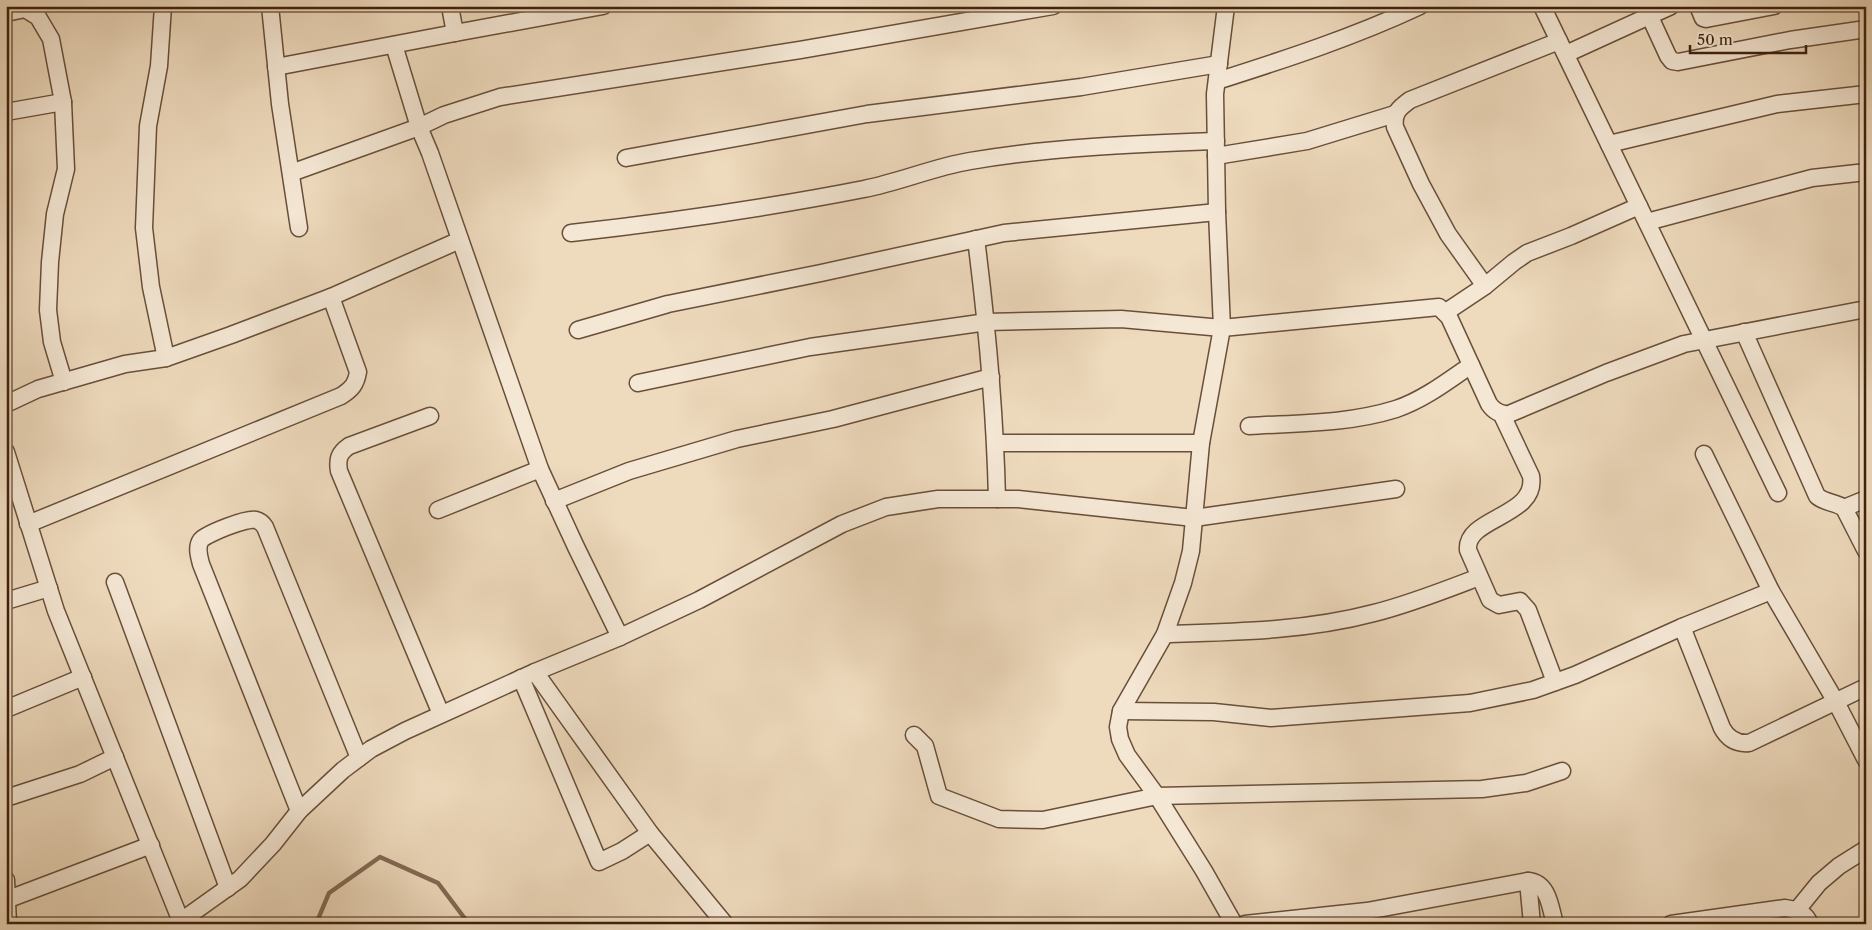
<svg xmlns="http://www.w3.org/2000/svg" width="1872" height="930" viewBox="0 0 1872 930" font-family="'Libre Caslon Text',serif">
	<rect width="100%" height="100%" fill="#eedabd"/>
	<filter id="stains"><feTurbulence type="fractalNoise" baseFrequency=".004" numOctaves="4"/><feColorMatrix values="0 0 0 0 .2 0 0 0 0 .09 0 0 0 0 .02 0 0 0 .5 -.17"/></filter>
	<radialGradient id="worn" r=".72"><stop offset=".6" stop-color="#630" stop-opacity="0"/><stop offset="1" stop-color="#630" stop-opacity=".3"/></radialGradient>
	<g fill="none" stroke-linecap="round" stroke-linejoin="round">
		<polyline stroke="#836a54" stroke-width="4.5" points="316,924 329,893 380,857 438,883 469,924"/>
		<g stroke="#694f3a" stroke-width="19">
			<g id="street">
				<polyline points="163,6 159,66 148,126 144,228 151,287 166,358"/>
				<polyline points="270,6 280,104 299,228"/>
				<polyline points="450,6 455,33 603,6"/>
				<polyline points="1226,6 1215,94 1217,212 1222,328 1201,443 1191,551 1183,583 1165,634 1121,711 1118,727 1120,739 1127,755 1157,796 1204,871 1234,924"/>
				<polyline points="1542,6 1778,493"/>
				<polyline points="1645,6 1668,56 1672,61 1678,62 1790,40 1866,29"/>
				<polyline points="1698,6 1703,18 1706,19 1774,6"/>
				<polyline points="6,13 25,9 38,17 51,39 63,102 66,169 55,214 50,262 48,310 52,342 64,382"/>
				<polyline points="1566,54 1671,6"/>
				<polyline points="276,67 455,33"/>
				<path d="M1217,81C1286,59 1354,37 1420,6"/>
				<polyline points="6,112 63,102"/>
				<polyline points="1609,144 1777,104 1866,94"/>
				<polyline points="1216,156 1307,141 1395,114"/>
				<polyline points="626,158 867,114 1081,87 1219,64"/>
				<polyline points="291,173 419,127 394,45"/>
				<polyline points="1647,222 1812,178 1866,172"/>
				<path d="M571,233C669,222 767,208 864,189C900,182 934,167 970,161C1051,147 1134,144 1216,141"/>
				<path d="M976,239C987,325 995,412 997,499"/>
				<path d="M1485,286L1448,234L1421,184L1395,127C1393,113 1399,108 1410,100L1559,41"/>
				<polyline points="1446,312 1485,286 1514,262 1527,253 1571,236 1639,206"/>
				<polyline points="578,330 668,304 821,273 1004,233 1217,212"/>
				<path d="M1744,332L1817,496C1825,503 1835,502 1844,508L1866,551"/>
				<path d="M638,383L810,347L987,322L1121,319L1222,328L1439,307L1449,317L1489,404C1494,411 1500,415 1509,414L1606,373L1684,344L1866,309"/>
				<polyline points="6,404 38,389 125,364 166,358 231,335 331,297 460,240"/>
				<path d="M1502,415L1531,476C1538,517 1465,517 1468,550L1490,600L1499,605L1520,601L1528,610L1555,682"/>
				<path d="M430,416L349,446C339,453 337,459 339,471L441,714"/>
				<path d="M1249,426C1298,423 1348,424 1396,409C1423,400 1448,381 1471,365"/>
				<polyline points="996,443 1201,443"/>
				<polyline points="6,452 56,611 182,924"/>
				<polyline points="1704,454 1771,591 1836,702 1866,760"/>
				<polyline points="554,501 629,471 737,439 833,419 991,377"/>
				<polyline points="1844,508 1866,499"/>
				<polyline points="438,510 540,469"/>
				<path d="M28,524L341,396C352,389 356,384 358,372L331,297"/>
				<polyline points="115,582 228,888"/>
				<polyline points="6,601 49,588"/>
				<path d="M1682,627L1722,728C1728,739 1737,744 1749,743L1866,687"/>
				<path d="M1165,634C1235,632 1306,631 1374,613C1410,604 1445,590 1479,577"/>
				<polyline points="620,637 576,547 540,469 430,153 419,127 444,115 500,97 800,50 1053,6"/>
				<polyline points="535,672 650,833 725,924"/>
				<polyline points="521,678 599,862 622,851 650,833"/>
				<polyline points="6,709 83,677"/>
				<polyline points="1121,711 1214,712 1271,718 1470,703 1533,690 1575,675 1682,627 1771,591"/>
				<polyline points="914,735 925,746 939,796 999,819 1043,820 1157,796 1482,789 1526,783 1562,771"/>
				<polyline points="6,798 80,774 115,757"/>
				<path d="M299,811L201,564C199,556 196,547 201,540C206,534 248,517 256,520C260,521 263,524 265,527L359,758"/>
				<polyline points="6,880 8,924"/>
				<polyline points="1528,881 1532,924"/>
				<polyline points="6,900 151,845"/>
				<polyline points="1797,910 1819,883 1839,866 1866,849"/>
				<polyline points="181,921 240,879 273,844 299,811 343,770 371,749 405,731 535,672 620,637 699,600 842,524 886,507 938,499 1018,499 1194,518 1396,489"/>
				<path d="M1245,924L1367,911L1528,881C1549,883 1550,907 1555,924"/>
				<path d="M1671,924L1785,908C1797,910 1805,912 1810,924"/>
			</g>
		</g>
		<use href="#street" stroke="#f4e7d4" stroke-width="16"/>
	</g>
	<rect width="1872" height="930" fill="none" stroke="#eedabd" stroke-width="25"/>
	<rect x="8" y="8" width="1857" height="915" fill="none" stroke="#3d210e" stroke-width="2.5"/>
	<rect x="12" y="12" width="1847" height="905" fill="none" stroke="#3d210e"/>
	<path d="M1690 45v8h116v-8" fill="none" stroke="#3d210e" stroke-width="2.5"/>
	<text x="1697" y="45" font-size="15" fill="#3d210e" stroke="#f4e7d4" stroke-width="4" paint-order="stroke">50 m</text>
	<rect width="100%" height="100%" filter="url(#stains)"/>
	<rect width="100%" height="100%" fill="url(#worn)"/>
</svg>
